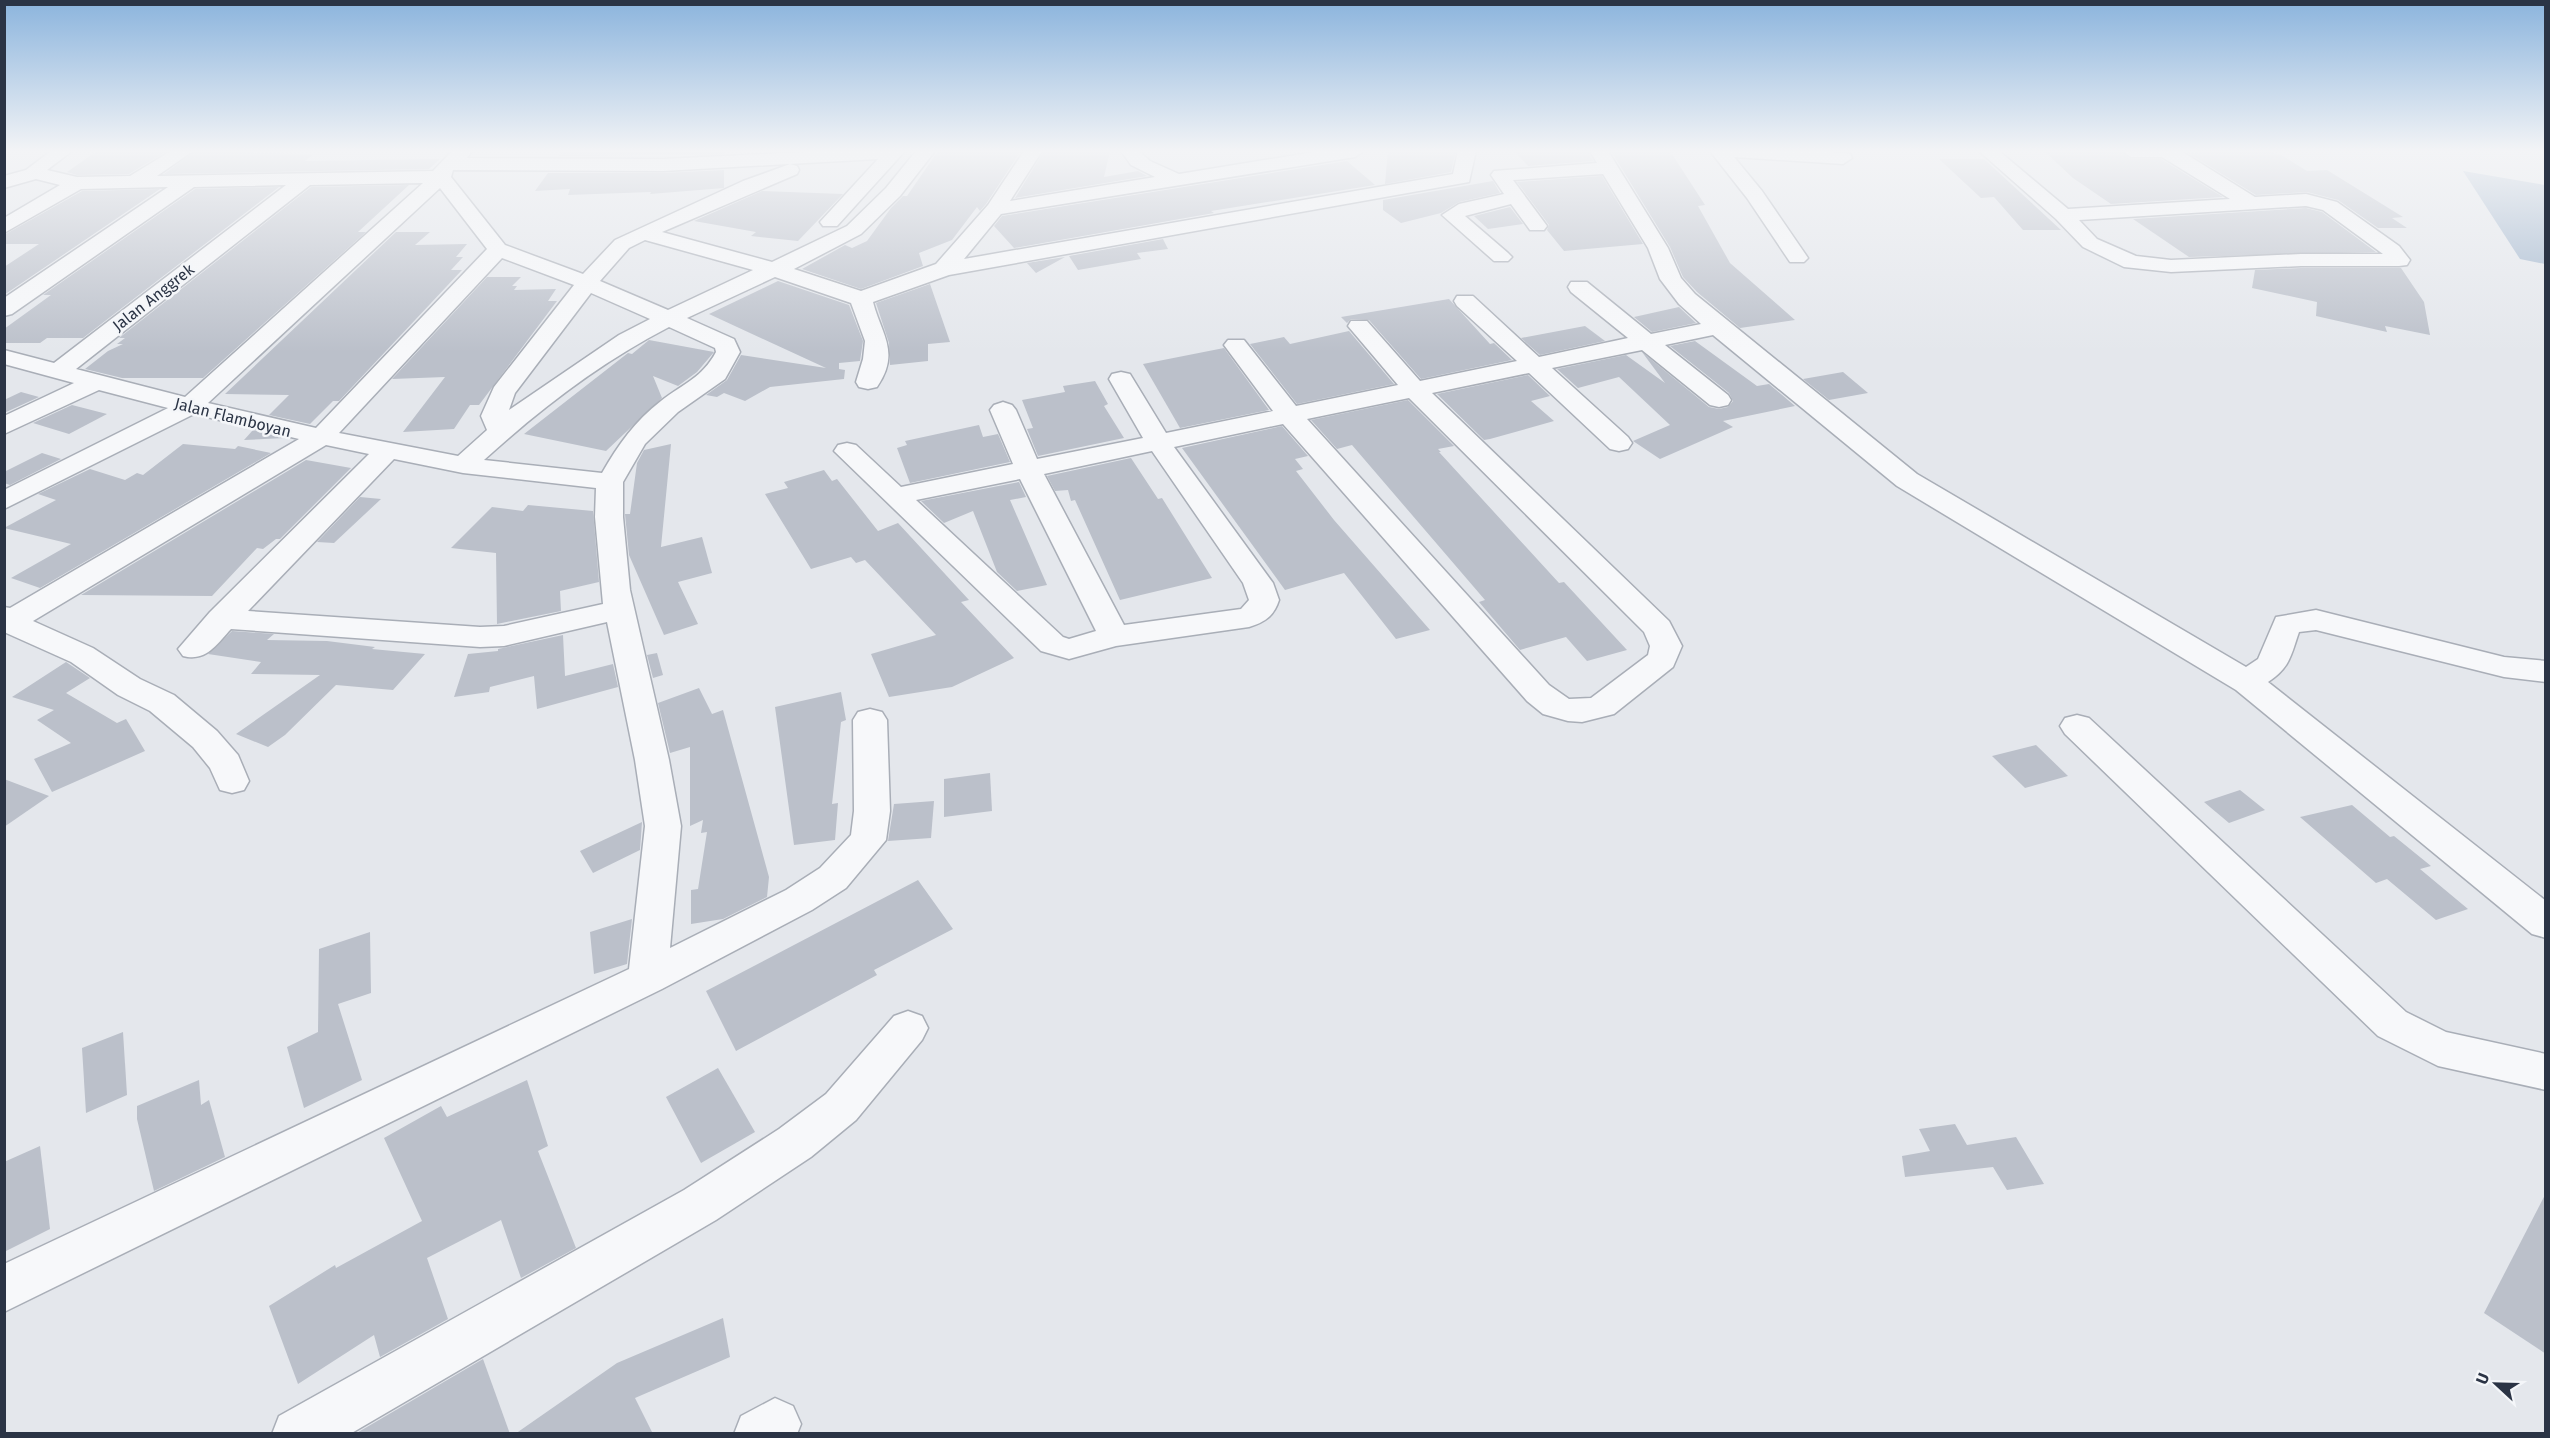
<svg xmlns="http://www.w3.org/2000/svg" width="2550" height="1438" viewBox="0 0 2550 1438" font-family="'Fira Sans',sans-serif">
	<rect width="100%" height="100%" fill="#e4e7ec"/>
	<polygon fill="#9fb4cc" points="2463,171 2545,185 2545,264 2520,259"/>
	<g fill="#bbc0ca">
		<polygon points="97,151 167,151 129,174 77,175 67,172"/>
		<polygon points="195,151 314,154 305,161 440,159 429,169 164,174"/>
		<polygon points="562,151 724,151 724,154 559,156"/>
		<polygon points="938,151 1021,151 986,204 980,211 977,207 952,240 919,253 923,266 861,289 802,269 845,245 852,248 867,241 891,208 903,196 907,196"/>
		<polygon points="1044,151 1110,151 1104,177 1138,171 1147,176 1015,198"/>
		<polygon points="1388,151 1456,151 1451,172 1385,184"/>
		<polygon points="1514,151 1588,151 1593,161 1528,166"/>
		<polygon points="1611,151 1670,151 1705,205 1698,206 1730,263 1795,320 1740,328 1697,292 1683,277 1670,247"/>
		<polygon points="2044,151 2119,151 2131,159 2161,159 2223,197 2111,204 2073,178"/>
		<polygon points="2236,151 2272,152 2283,156 2307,171 2327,170 2403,217 2392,218 2407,228 2378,228 2338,200 2307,192 2256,195 2188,153"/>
		<polygon points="1939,159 1984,159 2061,230 2023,230 1994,197 1981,198"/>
		<polygon points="1347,161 1375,185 1211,211 1214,213 1014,248 994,226 1002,216"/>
		<polygon points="724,170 724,188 650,194 651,192 568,195 570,189 535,191 548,173 663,173"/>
		<polygon points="1602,176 1643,244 1564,251 1547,230 1549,225 1517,182"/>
		<polygon points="1493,181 1500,193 1459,202 1441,213 1401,223 1383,210 1383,200"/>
		<polygon points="409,185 358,232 366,232 203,378 122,378 85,369 108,351 123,344 117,344 125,338 119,338 311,187"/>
		<polygon points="279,187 83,338 47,338 40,343 4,343 4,329 51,295 43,295 195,189"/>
		<polygon points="160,189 4,295 4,267 39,244 4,244 4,235 82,191"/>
		<polygon points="762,191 843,194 798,241 751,236 756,232 694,221"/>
		<polygon points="1510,207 1523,224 1488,229 1474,216"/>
		<polygon points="2306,208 2322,212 2376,252 2189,257 2133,219"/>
		<polygon points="396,232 430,232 415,245 467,244 456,257 463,257 451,270 462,270 339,401 333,401 310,424 269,415 289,395 225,394"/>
		<polygon points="1163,239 1168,249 1137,253 1141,259 1078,270 1069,256"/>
		<polygon points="1065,257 1036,273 1027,263"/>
		<polygon points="2301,268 2401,268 2424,302 2430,335 2385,326 2387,332 2316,316 2317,302 2252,288 2255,270"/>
		<polygon points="487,277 521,277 512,286 517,286 514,290 556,289 548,301 557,301 479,405 470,405 454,429 403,432 445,377 392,379"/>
		<polygon points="778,281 849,305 863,341 860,361 839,363 839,369 845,370 844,379 770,387 745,401 724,393 717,397 706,395 727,380 741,355 826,368 709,314"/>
		<polygon points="930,284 950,342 928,344 928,361 890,365 889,343 876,303"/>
		<polygon points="1449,299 1490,344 1494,343 1512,360 1421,379 1369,320 1351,319 1347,323 1341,317"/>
		<polygon points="1679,307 1696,323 1652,332 1634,317"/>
		<polygon points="1585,326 1605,341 1540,355 1521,338"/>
		<polygon points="1349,331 1394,384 1297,404 1250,344 1284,337 1290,344"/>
		<polygon points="649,340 714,352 697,372 678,386 653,376 662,398 606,451 524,434 628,353 632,354"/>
		<polygon points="1695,341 1757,386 1769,384 1795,406 1723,421 1733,427 1660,459 1633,441 1670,425 1619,377 1578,388 1557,369 1626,355 1665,383 1642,352 1709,407 1719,409 1728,407 1733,401 1729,393 1670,346"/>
		<polygon points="1224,348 1269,410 1180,428 1143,364"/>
		<polygon points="1843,372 1868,393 1829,400 1803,379"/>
		<polygon points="1528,375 1550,396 1531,401 1554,421 1490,439 1484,440 1437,394"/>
		<polygon points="1095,381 1108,404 1104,406 1124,438 1038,456 1027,429 1033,428 1022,400 1065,392 1063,386"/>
		<polygon points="21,392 39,397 4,413 4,400"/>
		<polygon points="1408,400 1454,446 1438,449 1441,452 1439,452 1559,583 1564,582 1627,650 1587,661 1566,637 1520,650 1479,602 1485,600 1352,445 1337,449 1311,420"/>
		<polygon points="72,405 107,414 69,434 33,423"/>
		<polygon points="979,425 983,437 998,434 1010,462 910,483 897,448 907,445 905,441"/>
		<polygon points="1282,426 1308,456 1295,459 1303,469 1296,471 1334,520 1430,630 1396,639 1344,573 1285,590 1182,448"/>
		<polygon points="253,430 285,438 244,440"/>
		<polygon points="183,444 235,449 238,446 271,453 40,588 11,578 71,544 4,528 56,500 38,494 90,469 125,480 137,473 143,475"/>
		<polygon points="671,444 661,547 702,537 712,573 678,582 698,624 664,635 629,555 625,514 630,514 637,463 644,450"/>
		<polygon points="42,453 61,459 10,485 4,483 4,472"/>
		<polygon points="1131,458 1158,499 1162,498 1212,578 1120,600 1075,500 1071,501 1068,490 1055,491 1047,476"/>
		<polygon points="306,460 351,468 280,539 276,539 263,549 257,548 212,596 81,595"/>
		<polygon points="824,470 832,481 837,479 878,531 898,523 969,600 961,602 1014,658 952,687 889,697 871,654 936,635 865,560 856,563 851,557 811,569 765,494 788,488 784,482"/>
		<polygon points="1019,482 1026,497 1010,500 1047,585 1017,591 997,572 973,511 944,523 921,501"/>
		<polygon points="360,497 381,499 334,543 317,542"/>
		<polygon points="528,505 593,511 599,582 560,591 561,611 497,624 496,553 451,548 492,507 523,511"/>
		<polygon points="232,631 274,634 267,640 327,641 375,647 372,649 425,654 393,690 336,685 285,735 268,747 236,734 320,675 251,674 261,662 208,654"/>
		<polygon points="563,635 565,676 613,664 618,687 537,709 534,676 490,687 489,692 454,697 468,654 498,651 498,649"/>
		<polygon points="657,653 663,675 653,678 647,655"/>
		<polygon points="66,662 90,678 66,693 117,723 126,719 145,751 52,792 34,759 71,743 37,720 54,710 12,697"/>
		<polygon points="699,688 712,714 723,710 769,877 767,897 723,919 691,924 691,890 698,889 707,832 701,833 703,820 690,826 690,747 670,753 658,703"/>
		<polygon points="841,692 846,720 841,722 832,804 838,803 835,840 794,845 775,707"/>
		<polygon points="2036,745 2068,776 2025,788 1992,756"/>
		<polygon points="990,773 992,811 944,817 944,779"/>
		<polygon points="4,779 49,796 4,827"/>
		<polygon points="2240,790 2265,810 2229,823 2204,802"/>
		<polygon points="934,801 931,838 888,841 894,804"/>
		<polygon points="2352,805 2390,837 2394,836 2431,866 2420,869 2468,909 2436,920 2387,879 2376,883 2300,817"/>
		<polygon points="642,822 640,850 593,873 580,851"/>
		<polygon points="918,880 953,929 874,970 877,975 736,1051 706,991"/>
		<polygon points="632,919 627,964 594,974 590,932"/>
		<polygon points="370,932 371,993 338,1004 362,1080 304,1108 287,1047 318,1032 319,949"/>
		<polygon points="123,1032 127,1095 86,1113 82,1048"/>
		<polygon points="718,1068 755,1132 701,1163 666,1097"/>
		<polygon points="199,1080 201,1105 209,1100 225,1157 154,1191 137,1119 137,1106"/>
		<polygon points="527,1080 548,1146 538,1151 576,1248 521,1278 501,1220 427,1258 448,1319 380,1357 374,1335 298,1384 269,1306 335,1265 336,1268 422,1221 384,1138 441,1106 447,1117"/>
		<polygon points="1955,1124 1967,1145 2016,1137 2044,1184 2007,1190 1993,1167 1905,1177 1902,1156 1930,1151 1919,1129"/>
		<polygon points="40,1146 50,1229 4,1252 4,1162"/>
		<polygon points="2546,1193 2546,1354 2484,1313"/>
		<polygon points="723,1318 730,1357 635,1398 653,1434 515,1434 617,1363"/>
		<polygon points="483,1359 510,1434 355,1434"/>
	</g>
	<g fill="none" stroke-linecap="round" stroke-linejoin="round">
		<g stroke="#a9aeb7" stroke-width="3">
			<g id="minor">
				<path d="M51,151H72L47,170L77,177L130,176L171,151H193L157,176L433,171L452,151H472L467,158L663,159L826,151H905L837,226H823L820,222L878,159L663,171L453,170L451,177L505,245L583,274L615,240L743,181L790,164L797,166L799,170L797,174L662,232L772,262L847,226L886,188L916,151H935L900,196L861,234L794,269L861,291L936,264L988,205L1024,151H1042L1010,201L1155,177L1131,165L1121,151H1139L1150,161L1179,174L1320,151H1364L1355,157L1001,214L964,259L1453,174L1458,151H1476L1469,182L949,275L873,302C881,334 901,352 877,387L868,389L859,387L856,382L863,359L865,341L851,303L775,277L687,318L734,339L740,352L725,379L678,412L645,444L623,482V517L630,590L669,760L681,826L670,948L786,890L820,868L851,835L854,811L853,720L858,712L870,709L882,712L887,720L890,811L886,840L846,888L812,910L662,989L4,1312V1264L629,969L645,826L635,760L607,622L504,646L480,647L231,629C216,645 206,662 183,656L178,649L210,612L369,454L326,445L33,621L93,648L140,679L174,695L217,731L238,755L249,781L244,790L232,793L220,790L210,768L193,747L150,711L118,695L71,662L4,632V607L10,608L299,439L194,414L4,509V490L168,408L99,390L4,434V416L74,383L4,364V350L54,363L286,185L194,187L12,314L4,316V298L168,187L81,189L4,233V218L60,185L36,179L4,188V176L26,170ZM423,183L185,397L76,369L310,185ZM440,188L487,249L316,428L208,403ZM645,240L753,270L668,310L600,281L629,248ZM502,258L574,285L494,387L481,416L487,430L458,456L339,433ZM591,293L650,319L619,335L509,410L515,393ZM669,327L715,348L716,352C702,378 684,383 661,401C635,421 618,445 602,473L484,460C540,409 601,362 669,327ZM394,459L463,473L596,488L595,517L603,604L504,626L480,627L248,611Z"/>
				<path d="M1590,151H1608L1668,248L1681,278L1695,294L1917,474L2246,667L2258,659L2276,617L2316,610L2504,657L2546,661V682L2504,677L2316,630L2299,632C2291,655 2290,668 2268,682L2546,901V938L2532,934L2236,690L1897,486L1713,335L1665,345L1728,395L1731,400L1728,405L1719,407L1710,405L1642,350L1552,368L1628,437L1632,443L1628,449L1619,451L1610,449L1529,373L1432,393L1669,621L1682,646L1673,667L1614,714L1582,722L1568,721L1543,714L1527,701L1283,424L1174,447L1273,583L1279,600C1274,616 1265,622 1249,627L1116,646L1069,659L1041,651L834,451L838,445L847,443L856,445L901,487L1013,464L990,410L994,405L1003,402L1012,405L1016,410L1037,459L1143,438L1109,379L1112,374L1121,372L1130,374L1166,433L1273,411L1224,345L1228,340H1244L1296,406L1398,385L1348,326L1351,321H1367L1420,381L1517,361L1457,306L1454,301L1457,296H1473L1539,357L1628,338L1571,292L1568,287L1571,282H1587L1651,334L1701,324L1679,304L1660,279L1648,248L1603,174L1513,180L1547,226L1544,230H1530L1511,204L1465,216L1508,253L1512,257L1508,261H1494L1442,215L1459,204L1504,194L1491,175L1494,171L1597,163ZM1409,398L1644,632L1650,646L1648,655L1591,698L1569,699L1549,685L1307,419ZM1152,451L1243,583L1249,600L1241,609L1124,625L1044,474ZM1020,479L1096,631L1069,639L1063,637L916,500Z"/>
				<polygon points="1710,151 1820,151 1850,154 1852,158 1843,164 1734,157 1762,191 1808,258 1804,262 1790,262 1747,198"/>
				<path d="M1979,151H1999L2068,209L2230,199L2162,157H2131L2122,151H2181L2255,197L2306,194L2337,202L2399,246L2410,260L2407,265L2399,266H2301L2171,272L2124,267L2083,247L2056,219ZM2306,206L2323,210L2383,254H2301L2171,260L2136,256L2097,239L2079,220Z"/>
				<polygon points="2077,715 2089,718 2406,1012 2446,1032 2546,1054 2546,1090 2438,1066 2378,1036 2065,734 2060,726 2065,718"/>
				<polygon points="908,1011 922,1016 928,1028 922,1040 856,1120 811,1157 716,1220 350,1434 272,1434 279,1416 684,1190 779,1129 826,1094 894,1016"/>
				<polygon points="775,1398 793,1406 801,1424 797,1434 734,1434 741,1416"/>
			</g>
		</g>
		<use href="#minor" fill="#f7f8fa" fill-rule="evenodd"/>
	</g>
	<linearGradient id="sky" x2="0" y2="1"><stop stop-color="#8bb4dd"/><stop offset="0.43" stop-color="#f3f4f6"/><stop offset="1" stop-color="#f3f4f6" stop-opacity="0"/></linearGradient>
	<rect width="2550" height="352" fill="url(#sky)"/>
	<g text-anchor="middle" stroke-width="5" stroke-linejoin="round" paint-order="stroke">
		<g font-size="16" fill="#2b3445" stroke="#f4f6f9">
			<text transform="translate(153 297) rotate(-38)" y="6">Jalan Anggrek</text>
			<text transform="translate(233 417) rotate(14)" y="6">Jalan Flamboyan</text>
		</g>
	</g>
	<rect width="2550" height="1438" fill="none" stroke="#2b3445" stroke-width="12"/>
	<g transform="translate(2496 1384) rotate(292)" stroke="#f4f6f9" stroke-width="4.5" paint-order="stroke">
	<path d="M0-4.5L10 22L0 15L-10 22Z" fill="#2b3445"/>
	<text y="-9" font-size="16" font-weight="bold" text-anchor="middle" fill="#2b3445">U</text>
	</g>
</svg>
